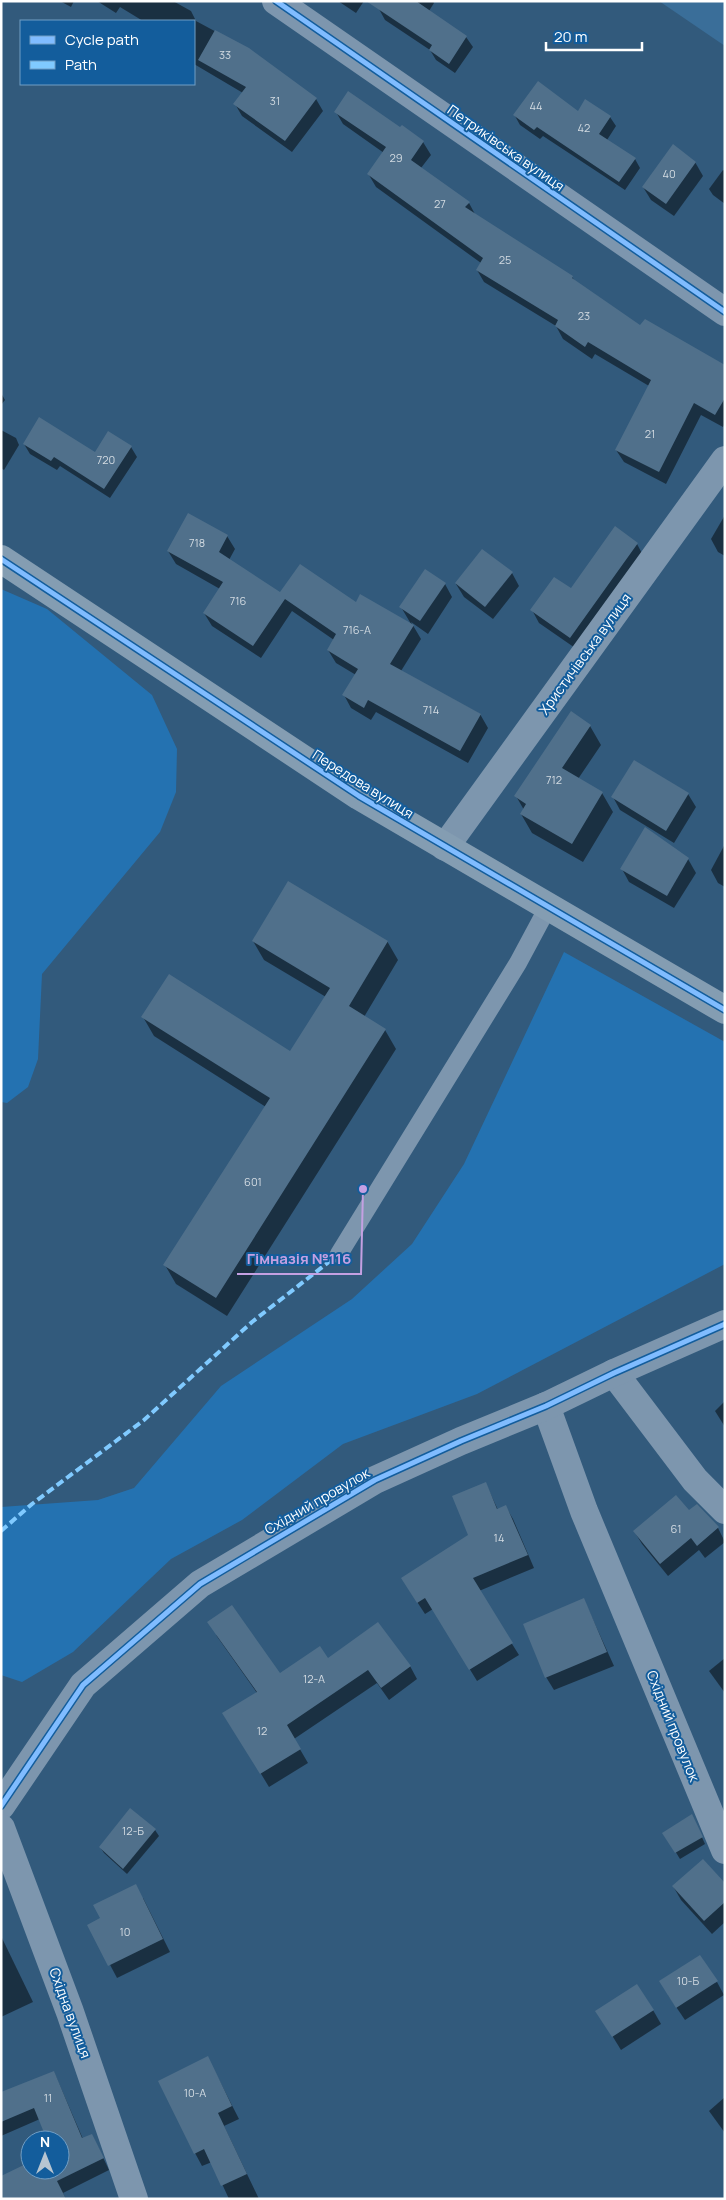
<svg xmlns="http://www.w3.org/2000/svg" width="726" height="2200" viewBox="0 0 726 2200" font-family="Manrope,sans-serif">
	<rect width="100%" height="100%" fill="#325a7c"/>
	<g fill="#2472b1">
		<polygon points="1,589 47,609 152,695 177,749 176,792 160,832 42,974 38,1059 28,1087 7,1103 1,1102"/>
		<polygon points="564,952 725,1042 725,1264 477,1394 343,1444 242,1520 171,1559 73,1652 22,1682 1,1675 1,1507 98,1500 134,1488 221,1386 352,1299 412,1244 464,1164"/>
	</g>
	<polygon fill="#3a6e99" points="659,1 725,1 725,46"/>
	<g fill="#0007">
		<polygon points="60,1 74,1 71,7"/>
		<polygon points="97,1 173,1 191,11 196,21 248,49 316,99 323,111 292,152 242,116 235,104 243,93 194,64 194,21 143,21 120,7 116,13"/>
		<polygon points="338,1 364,1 356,13"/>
		<polygon points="385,1 433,1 434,3 429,11 466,37 473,47 455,73 436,60 430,50 385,20 379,9"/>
		<polygon points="336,112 401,129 402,127 423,142 431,155 421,168 469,203 476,216 572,277 575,281 641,327 725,366 725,423 723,427 701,415 666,484 624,462 616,450 649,386 595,354 592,359 563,339 556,326 484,282 477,270 481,263 376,187 369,175 384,153 343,124"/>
		<polygon points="578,113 610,117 616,126 607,140 635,159 640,168 625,190 543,136 540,139 520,125 515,116"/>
		<polygon points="695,162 703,176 674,216 651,200 643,187"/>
		<polygon points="723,170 725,171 725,204 713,195 709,189"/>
		<polygon points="1,393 5,400 1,405"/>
		<polygon points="1,430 16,438 19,445 4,470 1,468"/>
		<polygon points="24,444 95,454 131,447 137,457 110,498 60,466 57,470 30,454"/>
		<polygon points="725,515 725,556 718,552 711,539"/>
		<polygon points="227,536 235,549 229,560 281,594 356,604 411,624 401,607 445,584 452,597 428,634 411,622 421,639 401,671 480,714 488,728 468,763 376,712 371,720 351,708 344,695 356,675 336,663 328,650 334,640 292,611 261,658 212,626 204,613 220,589 176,564 168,551"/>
		<polygon points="637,544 644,557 578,650 539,623 532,610 571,590"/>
		<polygon points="512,573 519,586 493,619 464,597 456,584"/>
		<polygon points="590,726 601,745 578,779 602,793 613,812 583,862 532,833 521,814 524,810 516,796"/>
		<polygon points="688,794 696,807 674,843 620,810 613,797"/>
		<polygon points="725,844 725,887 718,883 711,870"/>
		<polygon points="688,859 696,873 674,908 629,882 622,869"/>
		<polygon points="253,941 387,941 398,960 364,1017 385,1030 396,1049 227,1316 176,1284 165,1265 266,1107 154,1036 143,1017 291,1053 326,997 264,960"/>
		<polygon points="725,1401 725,1427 715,1411"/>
		<polygon points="486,1484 498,1510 506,1507 513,1519 534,1568 479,1591 519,1655 477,1681 433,1609 425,1614 410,1591 469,1536"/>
		<polygon points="697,1506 718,1528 725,1542 705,1558 699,1550 668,1576 642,1544 634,1531 689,1512"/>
		<polygon points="584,1600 614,1666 554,1690 546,1677"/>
		<polygon points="216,1635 280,1675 327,1660 410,1666 417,1679 389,1700 377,1683 294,1739 308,1763 269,1787 232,1726 257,1693"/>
		<polygon points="725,1658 725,1693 709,1671"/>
		<polygon points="695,1822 705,1844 680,1859 664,1833"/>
		<polygon points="155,1830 159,1836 127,1874 104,1853 100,1847"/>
		<polygon points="725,1885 725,1922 712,1934 681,1900 673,1886"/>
		<polygon points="143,1898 170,1952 117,1978 89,1925"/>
		<polygon points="1,1936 33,2002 1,2017"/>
		<polygon points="717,1982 724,1995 685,2020 668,1995"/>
		<polygon points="653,2010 661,2024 621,2050 605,2024"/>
		<polygon points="214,2070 239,2119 224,2126 259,2199 229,2199 212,2162 202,2166 195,2153"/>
		<polygon points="54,2072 83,2139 98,2147 109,2170 63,2193 66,2199 1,2199 30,2163 30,2170 60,2170 60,2140 49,2140 40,2119 1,2136 1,2093"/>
		<polygon points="725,2097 725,2133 709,2111"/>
	</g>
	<g fill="#50708b">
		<polygon points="366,1 416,1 467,36 449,64 429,50 432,45"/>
		<polygon points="215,30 249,48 317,98 285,141 233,104 246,87 198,60"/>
		<polygon points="538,81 578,111 585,99 611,116 599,134 636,158 619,182 537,127 534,130 513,115"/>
		<polygon points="348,91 400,127 402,125 424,141 411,160 470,202 465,207 573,276 572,278 640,325 645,319 725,365 725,398 715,415 694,403 659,472 615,450 651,380 588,342 585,347 555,326 558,320 476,270 483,258 367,174 386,147 334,112"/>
		<polygon points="673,144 696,162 666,204 642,187"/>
		<polygon points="39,417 95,452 108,431 132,446 104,489 54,457 51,461 23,444"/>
		<polygon points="188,513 228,535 219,552 280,592 300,564 356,602 360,594 414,625 390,664 481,714 460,751 368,700 364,708 342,695 358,669 327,650 336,634 285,599 253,646 203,613 223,582 167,551"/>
		<polygon points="615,526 638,543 570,638 530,610 554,577 571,588"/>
		<polygon points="482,549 513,572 485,607 455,583"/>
		<polygon points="425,569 446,583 420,621 399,607"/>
		<polygon points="571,711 591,725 562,768 603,792 572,844 520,814 526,804 514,796"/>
		<polygon points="634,760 689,793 666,831 611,797"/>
		<polygon points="645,827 689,858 667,896 620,869"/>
		<polygon points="288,881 388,941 349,1006 386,1029 216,1298 163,1265 270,1098 141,1017 169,974 290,1051 330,988 252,941"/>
		<polygon points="486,1482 497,1509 506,1505 528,1555 473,1578 513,1643 469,1670 425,1598 417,1603 401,1578 468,1535 452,1496"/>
		<polygon points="676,1495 689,1510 697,1504 719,1527 697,1546 691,1538 660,1564 633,1531"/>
		<polygon points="584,1598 607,1652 545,1678 523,1624"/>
		<polygon points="232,1605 280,1673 320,1646 328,1658 378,1622 411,1666 381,1688 368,1670 287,1725 301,1749 260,1774 222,1713 257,1692 207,1622"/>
		<polygon points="130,1808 156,1829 123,1869 99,1847"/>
		<polygon points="692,1814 703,1837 675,1853 662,1833"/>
		<polygon points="703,1859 725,1883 725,1902 704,1921 672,1886"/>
		<polygon points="136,1884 163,1939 108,1966 87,1925 100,1918 93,1905"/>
		<polygon points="700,1955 718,1981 676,2008 659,1981"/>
		<polygon points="637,1984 654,2010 612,2037 595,2011"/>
		<polygon points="208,2056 232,2106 218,2113 247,2174 221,2186 204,2149 194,2154 158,2081"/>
		<polygon points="54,2071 82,2138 92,2134 104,2158 57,2181 66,2199 1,2199 1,2176 30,2162 30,2170 60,2170 60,2140 47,2140 34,2108 1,2122 1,2092"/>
	</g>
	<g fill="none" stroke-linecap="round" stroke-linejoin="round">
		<polyline stroke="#7d96ae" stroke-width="18" points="339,1254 518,963 548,907"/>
		<g stroke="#7d96ae" stroke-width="28">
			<polyline points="276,1 725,312"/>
			<polyline points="445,847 725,460"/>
			<polyline points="614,1373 695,1480 725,1510"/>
			<polyline points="546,1406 584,1511 725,1850"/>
			<polyline points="1,1806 83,1685 200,1584 375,1480 461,1441 546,1406 614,1373 725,1324"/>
			<polyline points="1,1828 70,2012 134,2199"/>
		</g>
		<polyline stroke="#849db2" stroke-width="28" points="1,559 359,796 725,1010"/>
		<polyline stroke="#80caff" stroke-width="4" stroke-dasharray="8 4" stroke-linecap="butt" points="1,1531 32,1504 144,1420 252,1322 339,1254"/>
		<g stroke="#135d9c" stroke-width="8">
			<g id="cycleway">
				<polyline points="276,1 725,312"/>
				<polyline points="1,559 359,796 725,1010"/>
				<polyline points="1,1806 83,1685 200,1584 375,1480 461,1441 546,1406 614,1373 725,1324"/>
			</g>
		</g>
		<use href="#cycleway" stroke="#80bcff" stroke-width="5"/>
	</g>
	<g text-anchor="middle" stroke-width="4" stroke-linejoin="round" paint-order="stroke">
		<g font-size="11" fill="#d3dbe2">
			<text x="225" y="59">33</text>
			<text x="275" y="105">31</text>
			<text x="536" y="110">44</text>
			<text x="584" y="132">42</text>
			<text x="396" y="162">29</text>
			<text x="669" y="178">40</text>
			<text x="440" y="208">27</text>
			<text x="505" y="264">25</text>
			<text x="584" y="320">23</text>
			<text x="650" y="438">21</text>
			<text x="106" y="464">720</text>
			<text x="197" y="547">718</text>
			<text x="238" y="605">716</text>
			<text x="357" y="634">716-А</text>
			<text x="431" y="714">714</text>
			<text x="554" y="784">712</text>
			<text x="253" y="1186">601</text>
			<text x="676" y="1533">61</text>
			<text x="499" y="1542">14</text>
			<text x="314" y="1683">12-А</text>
			<text x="262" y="1735">12</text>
			<text x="133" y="1835">12-Б</text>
			<text x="125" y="1936">10</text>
			<text x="688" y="1985">10-Б</text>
			<text x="195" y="2097">10-А</text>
			<text x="48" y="2102">11</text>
		</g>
		<g font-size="14" fill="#fff" stroke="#135d9c">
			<text transform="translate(506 148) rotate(35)" y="5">Петриківська вулиця</text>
			<text transform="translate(585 654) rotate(-54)" y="5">Христичівська вулиця</text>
			<text transform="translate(363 784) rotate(32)" y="5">Передова вулиця</text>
			<text transform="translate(317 1501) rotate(-30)" y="5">Східний провулок</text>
			<text transform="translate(673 1726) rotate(68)" y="5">Східний провулок</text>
			<text transform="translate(70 2013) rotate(70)" y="5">Східна вулиця</text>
		</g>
	</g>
	<path fill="none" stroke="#c4a0e2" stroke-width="2" d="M363 1189L361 1274H237"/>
	<circle fill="#c4a0e2" stroke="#135d9c" stroke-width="2" cx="363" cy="1189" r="5"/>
	<g font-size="15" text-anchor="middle" font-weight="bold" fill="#c4a0e2" stroke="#135d9c" stroke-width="4" stroke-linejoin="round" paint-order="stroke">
		<text x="299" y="1264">Гімназія №116</text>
	</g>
	<rect width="726" height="2200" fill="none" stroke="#ffffff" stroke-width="5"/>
	<rect x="20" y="20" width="175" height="65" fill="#135d9c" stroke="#719ec4"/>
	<rect x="30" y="36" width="25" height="8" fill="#80bcff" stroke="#719ec4"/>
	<text x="65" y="45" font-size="15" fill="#ffffff">Cycle path</text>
	<rect x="30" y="61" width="25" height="8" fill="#80caff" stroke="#719ec4"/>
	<text x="65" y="70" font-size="15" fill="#ffffff">Path</text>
	<g transform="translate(45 2155)"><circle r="24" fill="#135d9c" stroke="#719ec4"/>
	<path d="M0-4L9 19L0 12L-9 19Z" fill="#b7c5d1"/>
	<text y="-8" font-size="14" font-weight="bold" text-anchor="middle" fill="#ffffff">N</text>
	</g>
	<path d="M546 42v8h96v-8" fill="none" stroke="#ffffff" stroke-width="2.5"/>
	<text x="554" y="42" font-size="15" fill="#ffffff" stroke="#135d9c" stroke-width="4" paint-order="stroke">20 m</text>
</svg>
